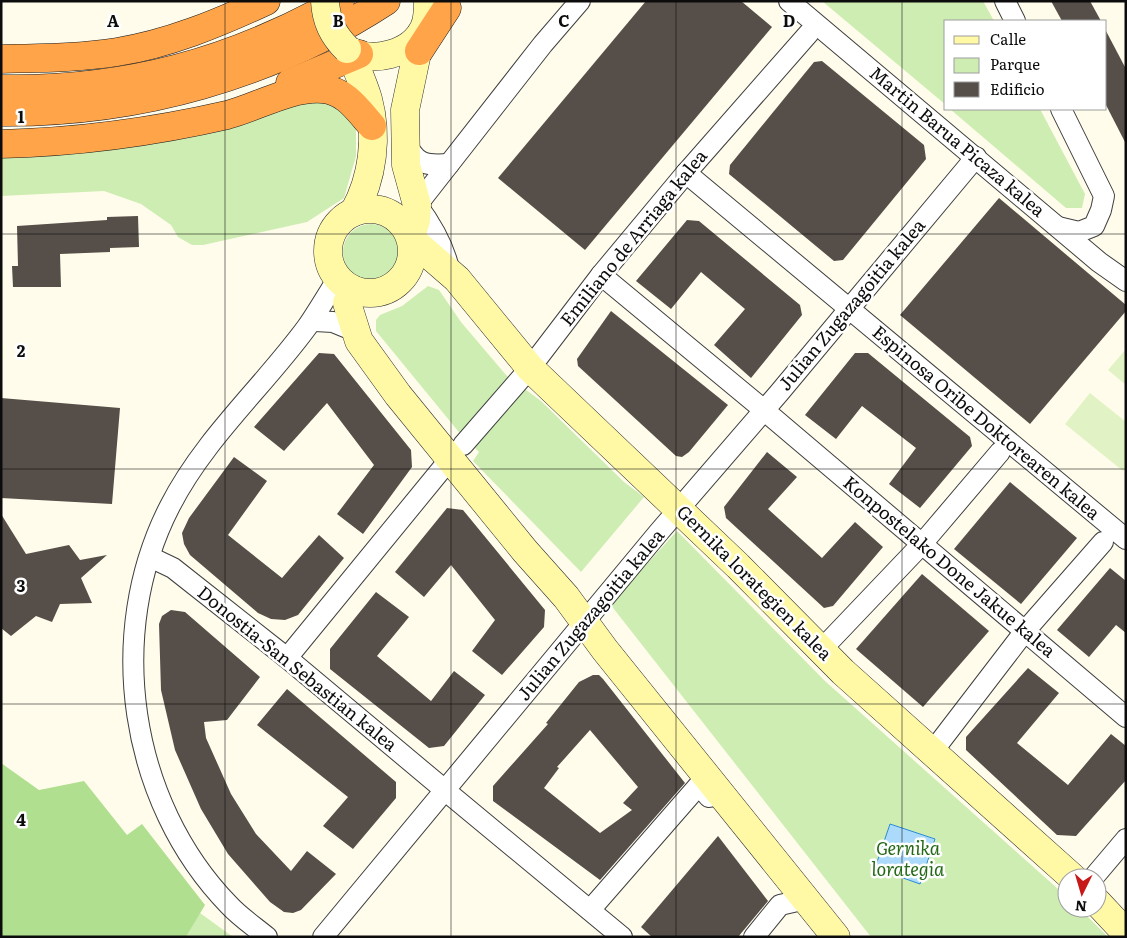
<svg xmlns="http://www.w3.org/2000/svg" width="1127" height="938" viewBox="0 0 1127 938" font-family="Literata,serif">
	<rect width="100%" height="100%" fill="#fffceb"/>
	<g fill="#ceedb2">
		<polygon points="822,1 983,1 994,21 946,21 946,105"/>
		<polygon points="313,95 348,111 356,129 356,156 344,198 307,222 203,245 192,245 178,237 171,225 141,204 104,191 1,196 1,154"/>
		<polygon points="950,109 1040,109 1085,194 1082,208 1066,208"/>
		<circle cx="371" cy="252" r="28"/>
		<polygon points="428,286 439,290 461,322 506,375 541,401 624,482 644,497 581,572 473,461 479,452 458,431 376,331 376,320 380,315 402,306"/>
		<polygon points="677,531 825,681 1067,897 1067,908 1079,908 1108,937 871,937 610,604"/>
		<polygon points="200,913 233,937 186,937"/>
	</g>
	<polygon fill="#b0df90" points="1,763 39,790 84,781 127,835 142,824 205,905 186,937 1,937"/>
	<g fill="#e1f3c4">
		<polygon points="1126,349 1126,385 1108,370"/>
		<polygon points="1090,393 1126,422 1126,468 1123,471 1065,424"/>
	</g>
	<polygon fill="#abdafb" stroke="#2c8cd8" points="890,824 935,839 920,884 875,868"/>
	<g fill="#564e48" fill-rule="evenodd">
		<polygon points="646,1 741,1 772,27 585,250 498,178"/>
		<polygon points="1051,1 1090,1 1101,21 1062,21"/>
		<polygon points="1106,31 1126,69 1126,144 1106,105"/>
		<polygon points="822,61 924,145 926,159 843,260 834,261 729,174 730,165 814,62"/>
		<polygon points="999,198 1126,305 1126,311 1030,424 900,315"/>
		<polygon points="138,216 139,247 110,248 110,252 60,254 61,287 13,287 12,266 18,266 17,226 107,220 107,217"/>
		<polygon points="687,220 699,221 800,305 802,315 751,378 714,345 745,309 701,272 671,309 636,281"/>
		<polygon points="611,311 728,405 689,452 682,457 676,456 578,366 577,359"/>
		<polygon points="319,353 334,354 411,450 412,467 363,534 337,514 374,465 327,403 284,451 254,427"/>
		<polygon points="855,353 868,353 970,437 972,446 920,508 889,484 916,448 862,406 836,439 805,415"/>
		<polygon points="1,398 120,408 112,504 1,498"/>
		<polygon points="767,452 797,477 768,509 822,558 855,522 883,547 833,606 824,608 726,518 724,507"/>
		<polygon points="234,457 267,481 228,535 282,578 319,535 344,558 298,615 285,620 271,619 258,613 190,555 184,544 182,533 189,518"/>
		<polygon points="1010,482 1077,538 1021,604 954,549"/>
		<polygon points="447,508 463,510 545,610 544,627 502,675 472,651 495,620 451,565 424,597 395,572"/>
		<polygon points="1,514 26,554 69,545 80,560 107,555 81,578 92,603 60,604 52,622 36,616 11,636 1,628"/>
		<polygon points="1110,568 1126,581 1126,633 1116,625 1089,657 1057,630"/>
		<polygon points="922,574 989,631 923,707 856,649"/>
		<polygon points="376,592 409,617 377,656 431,701 454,671 485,695 444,746 429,748 330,669 330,649"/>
		<polygon points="171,610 185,612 260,677 227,720 204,722 206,738 231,794 256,834 291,871 307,851 336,874 301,910 293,913 284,912 270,902 228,854 201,809 175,750 161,690 159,624 162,616"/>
		<polygon points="1028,668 1059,693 1017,743 1068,785 1111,734 1126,746 1126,780 1076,836 1057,835 966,750 966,737"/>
		<path d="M593,675H599L603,679L685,783L600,880L493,801V786L548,724L546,723L579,682ZM590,730L638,787L623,803L632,810L600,833L544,788L559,768L557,767Z"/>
		<polygon points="287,689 396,782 396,798 353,849 323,826 348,797 257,725"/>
		<polygon points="718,836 768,901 738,937 652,937 641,927"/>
	</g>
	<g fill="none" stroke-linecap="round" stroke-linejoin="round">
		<g stroke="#3f3f3f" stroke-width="22">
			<g id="street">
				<polyline points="789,1 1099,262 1126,281"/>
				<polyline points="1005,1 1015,21"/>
				<path d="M404,140C416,164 424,166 449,164"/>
				<polyline points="686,173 1126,539"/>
				<polyline points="1058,227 1079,232 1094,226 1101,210 1104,196 1061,109"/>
				<path d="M450,273C445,248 432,225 417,205L543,44L580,1"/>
				<polyline points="601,275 758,405"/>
				<polyline points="315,321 333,322 355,331"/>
				<polyline points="772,417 1126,717"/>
				<polyline points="463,445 530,368 601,275 686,173 809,33"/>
				<polyline points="150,557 173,568 287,658 440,786"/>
				<polyline points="821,650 921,545 1000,452"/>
				<polyline points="287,658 445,465"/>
				<polyline points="933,751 1025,631 1103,542"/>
				<polyline points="453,797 622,937"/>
				<polyline points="1093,878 1126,839"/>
				<polyline points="590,910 699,785 709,797 715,792"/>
				<path d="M267,937C255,927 240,917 229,905C129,802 104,634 170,506C204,439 263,387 307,327C318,311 328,294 338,278"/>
				<polyline points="323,937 659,532 779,393 976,157"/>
				<polyline points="754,937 780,905 806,899"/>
			</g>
		</g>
		<g stroke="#2e2e2e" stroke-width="29">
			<g id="secondary">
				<path d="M347,49C371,65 412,54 424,28C428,20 428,10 428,1"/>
				<path d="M350,52C356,68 363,82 368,99C378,136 373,178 354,212"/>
				<circle cx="370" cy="251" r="42"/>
				<polyline points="411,237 416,220 417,205 406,165 405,110 421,34"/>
				<polyline points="412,240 457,279 530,368 738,566 843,672 1073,878"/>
				<polyline points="354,290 347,303 359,341 398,395 525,551 566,597 605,650 836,937"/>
				<polyline points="1097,902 1126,933"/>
			</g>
		</g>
		<g stroke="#1d1d1d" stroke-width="29">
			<g id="highway">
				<polyline points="419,51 447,8"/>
				<path d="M1,59C39,58 79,58 117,52C168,44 219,23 266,1"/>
				<polyline points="290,83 359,54"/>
				<path d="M1,89C126,91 232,62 340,1"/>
				<path d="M1,112C138,113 271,76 386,1"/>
				<path d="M1,144C78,142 153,132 227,115C258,107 289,87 322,89C345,90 358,110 372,126"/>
			</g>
		</g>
		<use href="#street" stroke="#fff" stroke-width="20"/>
		<use href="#secondary" stroke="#fff9a6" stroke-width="28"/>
		<use href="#highway" stroke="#ffa449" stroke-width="28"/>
		<g stroke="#2e2e2e" stroke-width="29" stroke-linecap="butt">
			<path id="secondary-bridge" d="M325,1C326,21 333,35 347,49"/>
		</g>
		<use href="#secondary-bridge" stroke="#fff9a6" stroke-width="28"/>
	</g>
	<path fill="none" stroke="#0c0c0c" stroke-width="1" stroke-opacity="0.55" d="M225,1V937M451,1V937M676,1V937M902,1V937M1,234H1126M1,469H1126M1,704H1126"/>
	<g text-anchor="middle" stroke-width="5" stroke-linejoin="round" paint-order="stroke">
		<g font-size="18" fill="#0c0c0c" stroke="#fff">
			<text transform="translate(957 142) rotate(40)" y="6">Martin Barua Picaza kalea</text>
			<text transform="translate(634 238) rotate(-51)" y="6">Emiliano de Arriaga kalea</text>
			<text transform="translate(852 305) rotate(-50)" y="6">Julian Zugazagoitia kalea</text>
			<text transform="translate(986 423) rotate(40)" y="6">Espinosa Oribe Doktorearen kalea</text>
			<text transform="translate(949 567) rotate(40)" y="6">Konpostelako Done Jakue kalea</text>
			<text transform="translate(754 583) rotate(45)" y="6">Gernika lorategien kalea</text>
			<text transform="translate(591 615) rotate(-50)" y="6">Julian Zugazagoitia kalea</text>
			<text transform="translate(297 669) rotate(39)" y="6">Donostia-San Sebastian kalea</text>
		</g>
		<g font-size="18" font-style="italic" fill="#256918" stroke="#fff">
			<text x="908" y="855">Gernika<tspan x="908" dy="21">lorategia</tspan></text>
		</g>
	</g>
	<g font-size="16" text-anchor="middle" font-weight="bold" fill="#0c0c0c" stroke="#fff" stroke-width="5" stroke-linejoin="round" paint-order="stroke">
		<text x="113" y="27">A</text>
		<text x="338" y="27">B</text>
		<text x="564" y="27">C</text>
		<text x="789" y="27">D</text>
		<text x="21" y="123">1</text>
		<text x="21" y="357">2</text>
		<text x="21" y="592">3</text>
		<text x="21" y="826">4</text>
	</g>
	<rect width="1127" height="938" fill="none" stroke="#0c0c0c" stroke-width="5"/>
	<rect x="944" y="20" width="162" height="90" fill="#ffffff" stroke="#9e9e9e"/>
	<rect x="954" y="36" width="25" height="8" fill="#fff9a6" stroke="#9e9e9e"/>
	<text x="990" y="45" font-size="15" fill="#0c0c0c">Calle</text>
	<rect x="954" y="58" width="25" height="15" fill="#ceedb2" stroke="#9e9e9e"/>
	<text x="990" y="70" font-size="15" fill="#0c0c0c">Parque</text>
	<rect x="954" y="82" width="25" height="15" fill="#564e48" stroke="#9e9e9e"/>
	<text x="990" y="95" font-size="15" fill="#0c0c0c">Edificio</text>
	<g transform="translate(1082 893) rotate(185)"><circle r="24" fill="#ffffff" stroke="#9e9e9e"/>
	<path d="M0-4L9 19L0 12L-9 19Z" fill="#c7191a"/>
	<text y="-8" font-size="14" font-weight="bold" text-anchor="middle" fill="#0c0c0c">N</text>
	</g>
</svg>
